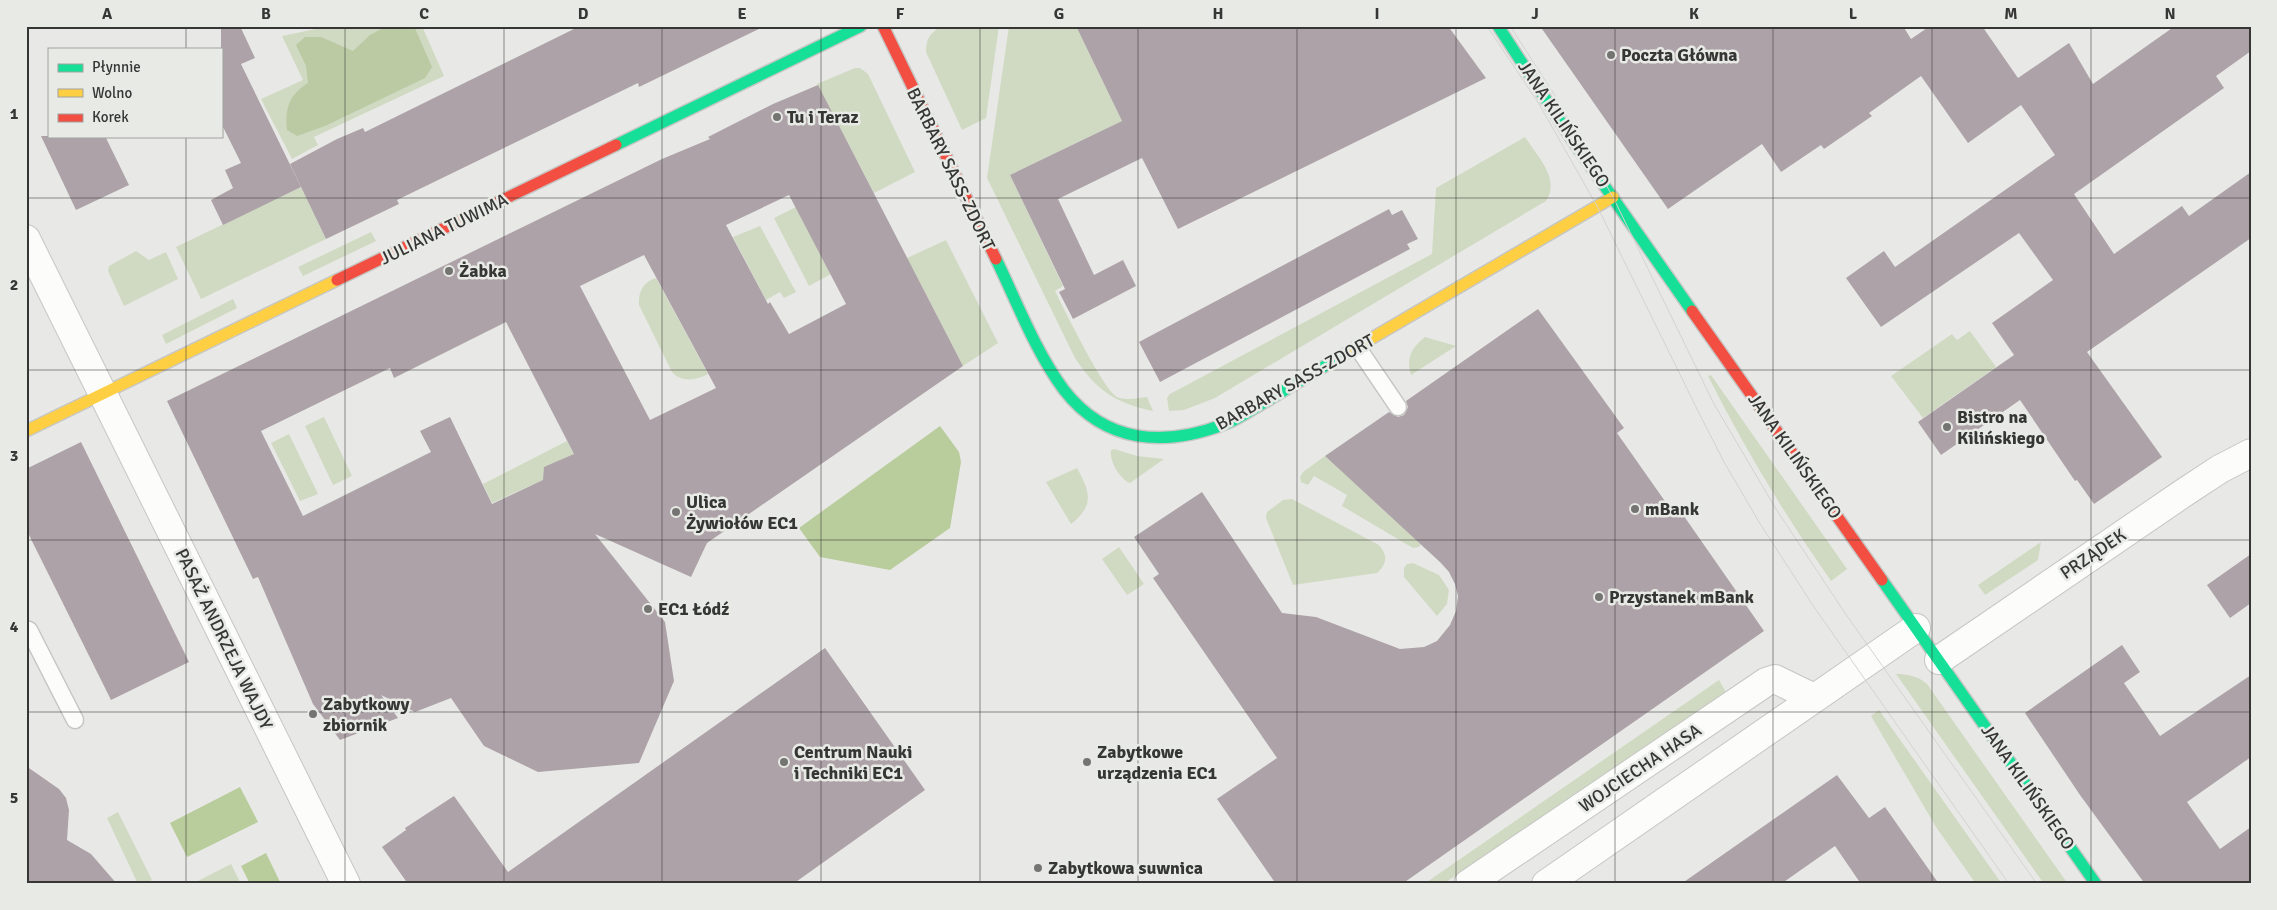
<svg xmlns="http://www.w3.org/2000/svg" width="2277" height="910" viewBox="0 0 2277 910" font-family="Signika,sans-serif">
	<rect width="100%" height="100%" fill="#e8e9e6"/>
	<g fill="#d0dac2">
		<polygon points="330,26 422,26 444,76 314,137 318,145 292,159 261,99 303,80 282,36"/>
		<path d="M941,26H999L986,118L962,130L926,52C926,38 930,34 941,26Z"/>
		<path d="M1009,26H1076L1122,121L1010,175L1063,286L1055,291C1064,309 1103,389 1117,397C1126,401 1138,398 1147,397L1153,411C1115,403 1096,390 1075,358L987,178Z"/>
		<polygon points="855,68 860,68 868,74 915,172 874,193 817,84"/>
		<path d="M1525,137C1537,156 1561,179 1546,201L1215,398L1184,410L1169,411L1167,398L1170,394L1432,254L1436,188Z"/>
		<polygon points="301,187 326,239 201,299 176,247"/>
		<polygon points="796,207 831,274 809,286 774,218"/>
		<polygon points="760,226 796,292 784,298 780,292 766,300 733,237"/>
		<polygon points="371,232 376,241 303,276 298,267"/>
		<polygon points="946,240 998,343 963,366 907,258"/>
		<polygon points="136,251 149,260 166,252 178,279 124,306 108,271 109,266"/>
		<path d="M656,278L708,374C697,380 682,383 672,372L639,305C638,292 643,282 656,278Z"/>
		<polygon points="233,299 237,308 166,344 162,335"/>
		<polygon points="1970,331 1996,367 1923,418 1891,376 1952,334 1957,340"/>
		<path d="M1425,337L1456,346L1411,375C1406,358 1411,348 1425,337Z"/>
		<path d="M1711,375L1847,569L1831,581C1785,515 1744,448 1708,376Z"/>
		<polygon points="324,417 352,476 333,485 305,426"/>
		<polygon points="289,434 318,494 300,501 271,443"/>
		<polygon points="567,441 597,498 532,485 492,503 483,484"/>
		<path d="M1114,449L1137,456L1164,459L1130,483C1120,479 1109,461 1111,450Z"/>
		<polygon points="1325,456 1421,544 1419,547 1413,548 1342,506 1347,495 1314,476 1308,485 1301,482 1300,477 1303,472"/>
		<path d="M1077,468C1090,492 1095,505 1071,524L1046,482Z"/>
		<path d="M1292,499L1379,545C1388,555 1387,564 1377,573L1293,585L1266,518L1267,512L1283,500Z"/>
		<polygon points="2041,542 2038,560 1985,595 1978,585"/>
		<polygon points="1119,547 1144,584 1127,595 1102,559"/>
		<polygon points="1413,563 1439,575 1449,590 1447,604 1437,616 1404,577 1404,568 1407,564"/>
		<path d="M1896,674C1907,674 1918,676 1927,684L2068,884H2044Z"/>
		<polygon points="1719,680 1726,692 1443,884 1424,884"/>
		<polygon points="1879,710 2002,884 1976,884 1936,827 1871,716"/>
		<polygon points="118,812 152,880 146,884 138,884 107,818"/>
		<polygon points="231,864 241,884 192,884"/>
	</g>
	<path fill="#bbcaa3" d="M387,26H414L432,67L425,78L325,126L297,136L287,130C285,108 289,95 308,83L306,66L296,45L305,37H321L353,51L370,35Z"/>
	<g fill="#b9cc9c">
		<polygon points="940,426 959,452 961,462 950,528 890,570 820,557 799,528"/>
		<polygon points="240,787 258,822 187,857 170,823"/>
		<polygon points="266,853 281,884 250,884 241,866"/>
	</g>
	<g fill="#ada2a8" fill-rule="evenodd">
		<polygon points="221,26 240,26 255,58 241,64 301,187 223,225 211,200 233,188 225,170 241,163 221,123"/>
		<polygon points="580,26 765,26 639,87 638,83 506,147 397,200 399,204 326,239 290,164 337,139 363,128 365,132"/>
		<polygon points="1076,26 1448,26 1486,78 1178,229 1142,158 1058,199 1094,275 1123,260 1136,286 1073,319 1059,292 1065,289 1010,175 1122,121"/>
		<polygon points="1540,26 1903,26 1911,39 1930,26 1982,26 2018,78 2069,43 2093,84 2175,26 2251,26 2251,51 2216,76 2224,88 2074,194 2114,254 2182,206 2189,216 2251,172 2251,238 2087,352 2162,457 2094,504 2077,480 2075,481 2020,400 1941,455 1918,422 2014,355 1992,323 2053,280 2019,233 1881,327 1846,278 1884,251 1895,267 2055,155 2021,105 1968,143 1921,76 1869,113 1872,116 1824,149 1821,145 1781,172 1762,144 1668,209"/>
		<path d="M818,85L963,366L707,543L691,577L595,534L665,622L674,681L639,763L538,772L484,746L451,698L415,712L381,695L398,718L340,740L313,704L258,577L253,579L167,401L662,159L710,139L708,137L773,104ZM789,195L846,304L789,334L770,302L768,304L726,225ZM644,255L716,388L650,420L580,286ZM506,322L574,454L544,467L543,480L492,504L450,417L420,431L431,452L303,516L261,431L390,368L394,378Z"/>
		<polygon points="41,136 105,136 129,185 76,210"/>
		<polygon points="1389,209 1392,215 1402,210 1418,239 1407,244 1410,249 1160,382 1139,342"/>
		<polygon points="1538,309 1624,428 1617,433 1674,514 1679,509 1764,631 1402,884 1276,884 1217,799 1277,758 1153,578 1159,574 1134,537 1202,492 1282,613 1316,617 1400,649 1424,647 1437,641 1450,625 1456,611 1458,596 1455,584 1449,572 1441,563 1325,456 1389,412 1398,417 1404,415 1408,407 1406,401"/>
		<polygon points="81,442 189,662 111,700 26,529 26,469"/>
		<polygon points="2251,554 2251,603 2230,618 2207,585"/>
		<polygon points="2122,645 2140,672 2124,683 2160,736 2251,675 2251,757 2187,802 2220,849 2251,827 2251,884 2145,884 2080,795 2025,713"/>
		<polygon points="825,648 925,790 793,884 408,884 382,847 406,830 405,828 454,796 508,872"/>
		<polygon points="26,766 59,789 66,798 69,810 67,840 91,854 117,884 26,884"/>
		<polygon points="1837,775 1869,818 1885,807 1939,884 1861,884 1835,846 1781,884 1681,884"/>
	</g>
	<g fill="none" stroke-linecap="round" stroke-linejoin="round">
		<g stroke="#c6c7c5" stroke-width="19">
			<g id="lane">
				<polyline points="1358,348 1398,407"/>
				<polyline points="26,629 29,630 75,720"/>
			</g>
		</g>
		<g stroke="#c6c7c5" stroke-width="30">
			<g id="street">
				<polyline points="26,239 346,884"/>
				<polyline points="1939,660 2185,492 2220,469 2251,453"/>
				<polyline points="1468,884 1766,682 1775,679 1810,696 1816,697"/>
				<polyline points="1546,884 1916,628"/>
			</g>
		</g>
		<g stroke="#c6c7c5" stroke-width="14">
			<g id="fast">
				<polyline points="1498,26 1571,138 1692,311"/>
				<polyline points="616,145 861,26"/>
				<path d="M996,259C1017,302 1035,351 1064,390C1106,444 1165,447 1225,424C1239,419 1252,409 1265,402C1293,385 1322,368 1350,351"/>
				<polyline points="1882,580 2096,884"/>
			</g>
		</g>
		<g stroke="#c6c7c5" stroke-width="14">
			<g id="slow">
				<polyline points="1350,351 1613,197"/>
				<polyline points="26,431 337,280"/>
			</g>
		</g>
		<g stroke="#c6c7c5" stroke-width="14">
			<g id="jam">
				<polyline points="883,26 996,259"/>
				<polyline points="337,280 616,145"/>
				<polyline points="1692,311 1882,580"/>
			</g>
		</g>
		<use href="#lane" stroke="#fcfcfb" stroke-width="16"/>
		<use href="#street" stroke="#fcfcfb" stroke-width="28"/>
		<use href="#fast" stroke="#16e098" stroke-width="11"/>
		<use href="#slow" stroke="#ffcf43" stroke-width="11"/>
		<use href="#jam" stroke="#f24e42" stroke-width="11"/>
		<g stroke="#d3d3d2" stroke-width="1">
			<polyline points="1487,26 1539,104 1597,206 1698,411 1724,462 1759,522 1814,607 2009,884"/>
			<polyline points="1510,26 1554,94 1613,197 1714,404 1776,509 1847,616 2037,884"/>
		</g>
	</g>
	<path fill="none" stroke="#363735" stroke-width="1" stroke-opacity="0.55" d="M186,26V49M345,26V884M504,26V884M662,26V884M821,26V884M980,26V884M1138,26V884M1297,26V884M1456,26V884M1615,26V884M1773,26V884M1932,26V884M2091,26V884M186,136V884M26,198H2251M26,370H2251M26,540H2251M26,712H2251"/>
	<g fill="#747573" stroke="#e8eae5" stroke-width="2">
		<circle cx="1611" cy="55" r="5"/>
		<circle cx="777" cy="117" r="5"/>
		<circle cx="449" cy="271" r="5"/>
		<circle cx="1947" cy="427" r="5"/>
		<circle cx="1635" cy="509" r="5"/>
		<circle cx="676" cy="512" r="5"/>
		<circle cx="1599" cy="597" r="5"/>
		<circle cx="648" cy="609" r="5"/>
		<circle cx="313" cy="714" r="5"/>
		<circle cx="784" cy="762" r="5"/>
		<circle cx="1087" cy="762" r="5"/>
		<circle cx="1038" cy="868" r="5"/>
	</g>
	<g text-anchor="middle" stroke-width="5" stroke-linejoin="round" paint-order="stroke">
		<g font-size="18" font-weight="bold" fill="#363735" stroke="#e8eae5" text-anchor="start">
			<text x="1621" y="61">Poczta Główna</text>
			<text x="787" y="123">Tu i Teraz</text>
			<text x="459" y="277">Żabka</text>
			<text x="1957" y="423">Bistro na<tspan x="1957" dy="21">Kilińskiego</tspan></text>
			<text x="686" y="508">Ulica<tspan x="686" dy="21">Żywiołów EC1</tspan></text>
			<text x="1645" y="515">mBank</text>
			<text x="1609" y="603">Przystanek mBank</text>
			<text x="658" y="615">EC1 Łódź</text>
			<text x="323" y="710">Zabytkowy<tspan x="323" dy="21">zbiornik</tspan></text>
			<text x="794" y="758">Centrum Nauki<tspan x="794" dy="21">i Techniki EC1</tspan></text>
			<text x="1097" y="758">Zabytkowe<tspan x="1097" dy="21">urządzenia EC1</tspan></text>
			<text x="1048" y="874">Zabytkowa suwnica</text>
		</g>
		<g font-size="18" fill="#363735" stroke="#e8eae5">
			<text transform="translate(1564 124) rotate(56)" y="6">JANA KILIŃSKIEGO</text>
			<text transform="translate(951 169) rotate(64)" y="6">BARBARY SASS-ZDORT</text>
			<text transform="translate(444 229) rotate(-26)" y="6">JULIANA TUWIMA</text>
			<text transform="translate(1295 382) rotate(-29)" y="6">BARBARY SASS-ZDORT</text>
			<text transform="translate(1795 456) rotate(55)" y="6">JANA KILIŃSKIEGO</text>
			<text transform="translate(2093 554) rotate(-34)" y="6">PRZĄDEK</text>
			<text transform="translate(224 639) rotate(64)" y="6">PASAŻ ANDRZEJA WAJDY</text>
			<text transform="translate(1640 768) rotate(-34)" y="6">WOJCIECHA HASA</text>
			<text transform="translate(2028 787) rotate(55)" y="6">JANA KILIŃSKIEGO</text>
		</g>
	</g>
	<rect width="2277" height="910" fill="none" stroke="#e8eae5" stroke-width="55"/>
	<rect x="48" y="48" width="175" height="90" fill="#e8eae5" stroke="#a1a29f"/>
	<rect x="58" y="64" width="25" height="8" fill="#16e098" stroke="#a1a29f"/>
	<text x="92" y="72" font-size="15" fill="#363735">Płynnie</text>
	<rect x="58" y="89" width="25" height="8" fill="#ffcf43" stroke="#a1a29f"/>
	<text x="92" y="98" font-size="15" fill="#363735">Wolno</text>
	<rect x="58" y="114" width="25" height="8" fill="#f24e42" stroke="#a1a29f"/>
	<text x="92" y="122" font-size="15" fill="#363735">Korek</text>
	<rect x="28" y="28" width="2222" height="854" fill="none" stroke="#363735" stroke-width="2"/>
	<g font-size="16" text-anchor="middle" font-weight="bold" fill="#363735">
		<text x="107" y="19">A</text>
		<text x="266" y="19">B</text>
		<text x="424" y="19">C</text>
		<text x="583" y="19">D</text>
		<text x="742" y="19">E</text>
		<text x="900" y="19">F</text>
		<text x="1059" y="19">G</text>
		<text x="1218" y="19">H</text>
		<text x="1377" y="19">I</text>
		<text x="1535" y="19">J</text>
		<text x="1694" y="19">K</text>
		<text x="1853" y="19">L</text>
		<text x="2011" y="19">M</text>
		<text x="2170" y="19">N</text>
		<text x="14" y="119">1</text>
		<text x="14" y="290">2</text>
		<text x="14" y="461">3</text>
		<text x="14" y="632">4</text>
		<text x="14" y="803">5</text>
	</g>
</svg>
